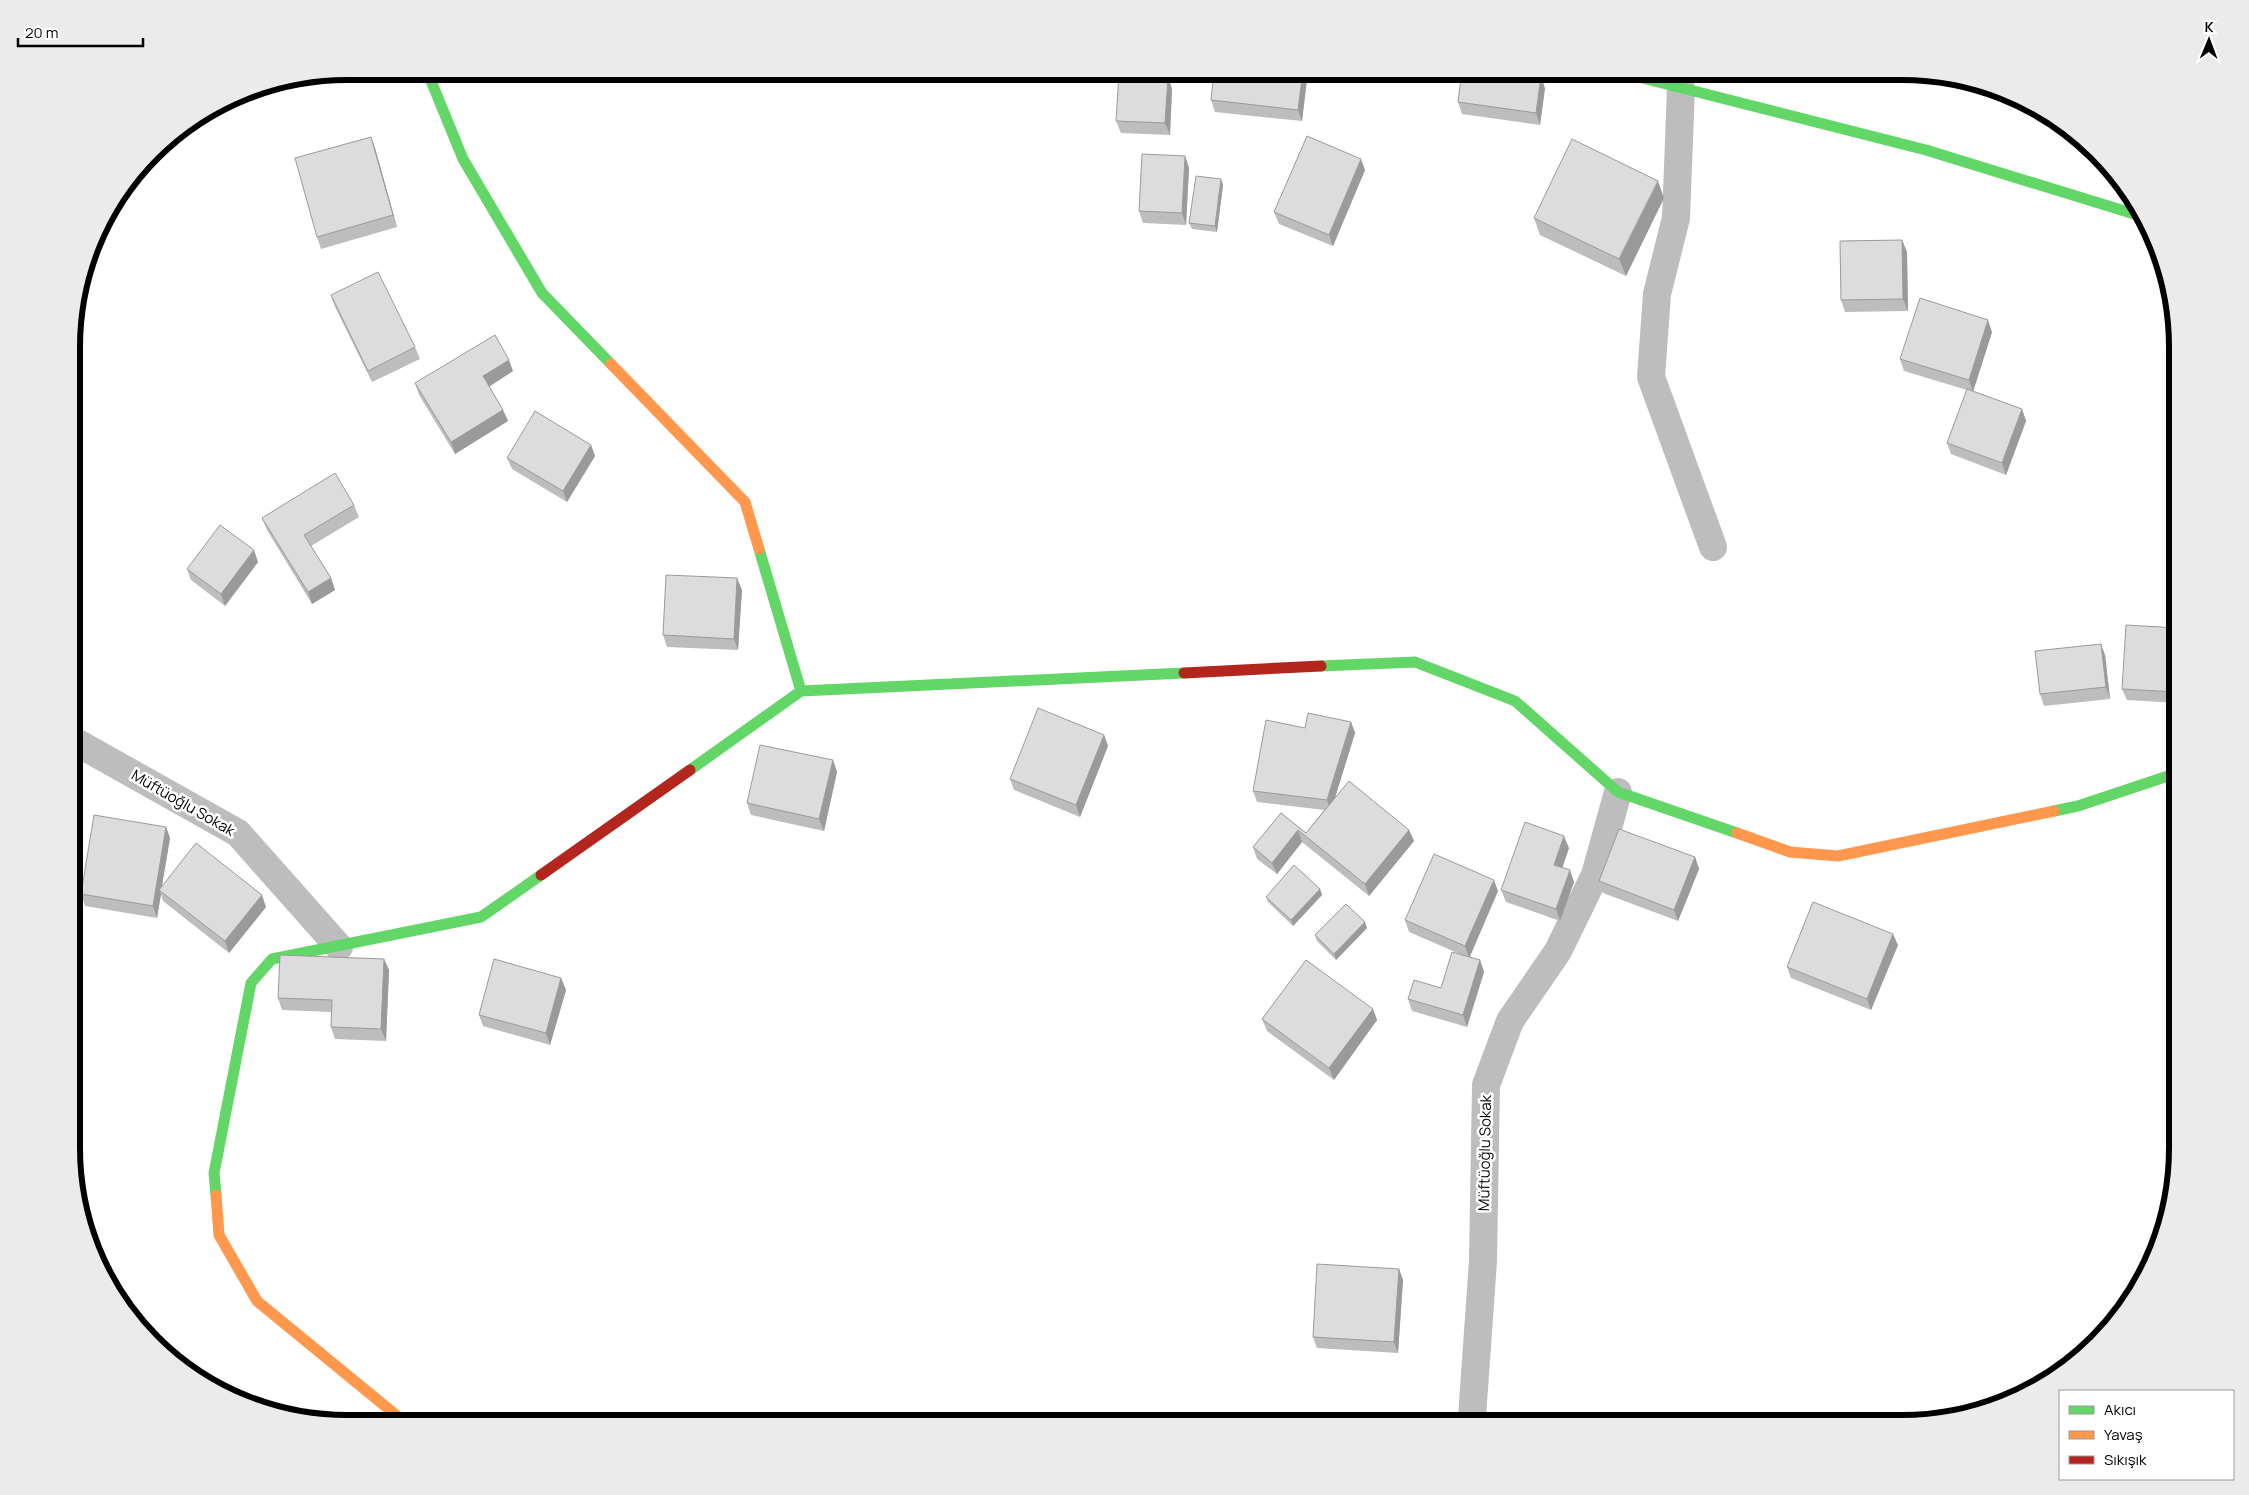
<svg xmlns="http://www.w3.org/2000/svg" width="2249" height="1495" viewBox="0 0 2249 1495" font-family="Manrope,sans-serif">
	<rect width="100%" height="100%" fill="#fff"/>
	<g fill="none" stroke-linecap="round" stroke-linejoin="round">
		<g stroke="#bdbdbd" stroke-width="28">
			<polyline points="1681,88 1676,218 1657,294 1651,377 1713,547"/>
			<polyline points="74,741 238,833 339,947"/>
			<polyline points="1469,1423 1472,1417 1483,1261 1486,1085 1510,1021 1558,951 1595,875 1618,792"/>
		</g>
		<g stroke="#63d668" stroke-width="11">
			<polyline points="427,71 463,159 542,293 611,364"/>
			<polyline points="1615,71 1926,150 2144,217"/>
			<polyline points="759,549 801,691"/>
			<polyline points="1321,666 1415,662 1515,701 1618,792 1737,833"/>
			<polyline points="690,770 801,691 1184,673"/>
			<polyline points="2054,811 2078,806 2177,773"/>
			<polyline points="216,1195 214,1173 251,983 272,959 481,917 541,875"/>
		</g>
		<g stroke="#ff974d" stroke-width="11">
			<polyline points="611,364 745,502 759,549"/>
			<polyline points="1737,833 1790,852 1838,856 2054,811"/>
			<polyline points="216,1195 219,1235 257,1301 407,1424"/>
		</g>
		<g stroke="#b3261e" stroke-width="11">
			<polyline points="1184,673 1321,666"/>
			<polyline points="541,875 690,770"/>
		</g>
	</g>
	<g fill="#bdbdbd">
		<polygon points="1214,71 1308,71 1302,121 1215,112 1211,100"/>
		<polygon points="1168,77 1172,89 1170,135 1121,133 1116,121"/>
		<polygon points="270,86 271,91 242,98 240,93 242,92"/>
		<polygon points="1545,88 1540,125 1462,114 1458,102"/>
		<polygon points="371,137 375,148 397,227 321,249 317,237"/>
		<polygon points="1185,156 1189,168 1186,225 1143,223 1139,211"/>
		<polygon points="1365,170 1333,246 1279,224 1274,212"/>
		<polygon points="1221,179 1223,185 1217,232 1192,229 1189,223"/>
		<polygon points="1664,198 1626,276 1540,235 1534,218"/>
		<polygon points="1902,240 1907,252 1908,311 1845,312 1841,300"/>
		<polygon points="331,295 415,347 420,359 372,382 335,307"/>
		<polygon points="1992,332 1973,391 2022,409 2026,421 2006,475 1951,454 1947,443 1967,390 1904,371 1900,359"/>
		<polygon points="513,371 489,386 503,410 508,421 455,454 419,395 415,383"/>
		<polygon points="591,445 595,456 567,502 512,469 507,458"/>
		<polygon points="354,505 359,517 311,546 331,578 335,590 312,604 267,530 262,518"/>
		<polygon points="258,562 225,606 191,580 187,569"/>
		<polygon points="742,590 738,650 667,647 663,635"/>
		<polygon points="2177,628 2177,703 2127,700 2122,689"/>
		<polygon points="2105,655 2110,699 2044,706 2040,694"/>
		<polygon points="1351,722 1355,733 1335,797 1409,830 1414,841 1369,896 1302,842 1277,874 1257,859 1253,847 1281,813 1306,833 1324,810 1257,802 1253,791"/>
		<polygon points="1104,735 1108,746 1080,817 1014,790 1010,779"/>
		<polygon points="833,760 837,772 824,831 751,815 747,803"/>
		<polygon points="166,827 170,838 162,886 266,907 229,953 163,901 161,894 157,918 85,906 81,894"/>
		<polygon points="1569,848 1562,868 1574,882 1560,921 1506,902 1501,890"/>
		<polygon points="1695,857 1699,869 1678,921 1603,893 1599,881"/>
		<polygon points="1320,889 1322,895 1293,926 1268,902 1266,897"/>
		<polygon points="1498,891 1470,957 1480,960 1484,972 1467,1027 1412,1011 1408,999 1441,988 1460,954 1409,932 1405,920"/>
		<polygon points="1367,928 1336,960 1317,941 1315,935"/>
		<polygon points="1898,945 1871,1010 1791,978 1787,967"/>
		<polygon points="384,959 389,970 386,1041 335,1039 331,1027 332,1012 282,1010 278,998"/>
		<polygon points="561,978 566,990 550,1045 483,1026 479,1015"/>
		<polygon points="1373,1009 1377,1020 1334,1080 1267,1031 1262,1019"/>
		<polygon points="1399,1269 1403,1280 1398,1353 1317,1348 1313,1337"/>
	</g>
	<g fill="#9a9a9a">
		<polygon points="1303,71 1308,71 1302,121 1298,110"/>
		<polygon points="1168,77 1172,89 1170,135 1165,123"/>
		<polygon points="1541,77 1545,88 1540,125 1536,113"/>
		<polygon points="371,137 375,148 397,227 393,215"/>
		<polygon points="1185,156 1189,168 1186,225 1182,213"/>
		<polygon points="1361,159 1365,170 1333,246 1329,235"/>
		<polygon points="1221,179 1223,185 1217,232 1215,226"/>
		<polygon points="1658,181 1664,198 1626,276 1619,259"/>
		<polygon points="1902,240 1907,252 1908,311 1903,299"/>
		<polygon points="1988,320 1992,332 1973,392 1969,380"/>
		<polygon points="509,360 513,371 487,388 483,376"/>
		<polygon points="2022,409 2026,421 2006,475 2002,463"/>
		<polygon points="503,410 508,421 455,454 451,442"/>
		<polygon points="591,445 595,456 567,502 563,491"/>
		<polygon points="254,550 258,562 225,606 221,594"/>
		<polygon points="331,578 335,590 312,604 308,592"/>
		<polygon points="737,578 742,590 738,650 734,639"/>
		<polygon points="2101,644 2105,655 2110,699 2106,687"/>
		<polygon points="2177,658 2177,698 2175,692"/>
		<polygon points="1351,722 1355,733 1331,811 1327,800"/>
		<polygon points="1104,735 1108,746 1080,817 1076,805"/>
		<polygon points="833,760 837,772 824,831 819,819"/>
		<polygon points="166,827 170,838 161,891 159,890 161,894 157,918 153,906"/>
		<polygon points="1298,830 1302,842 1277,874 1272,863"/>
		<polygon points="1409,830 1414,841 1369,896 1365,884"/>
		<polygon points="1564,836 1569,848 1559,877 1554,865"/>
		<polygon points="1695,857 1699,869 1678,921 1674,910"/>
		<polygon points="1570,870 1574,882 1560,921 1556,909"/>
		<polygon points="1494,880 1498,891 1469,958 1465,946"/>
		<polygon points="1320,889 1322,895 1293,926 1291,920"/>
		<polygon points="262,895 266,907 229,953 225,941"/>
		<polygon points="1365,922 1367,928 1336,960 1334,954"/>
		<polygon points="1893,934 1898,945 1871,1010 1867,999"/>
		<polygon points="384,959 389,970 386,1041 381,1029"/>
		<polygon points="1480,960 1484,972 1467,1027 1463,1015"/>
		<polygon points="561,978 566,990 550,1045 546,1033"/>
		<polygon points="1373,1009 1377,1020 1334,1080 1329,1068"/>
		<polygon points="1399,1269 1403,1280 1398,1353 1394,1342"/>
	</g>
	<g fill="#dcdcdc" stroke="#9a9a9a">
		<polygon points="1214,71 1303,71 1298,110 1211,100"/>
		<polygon points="1462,71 1504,71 1541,77 1536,113 1458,102"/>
		<polygon points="1119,74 1168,77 1165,123 1116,121"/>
		<polygon points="1307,136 1361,159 1329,235 1274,212"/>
		<polygon points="371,137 393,215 317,237 295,158"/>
		<polygon points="1572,139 1658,181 1619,259 1534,218"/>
		<polygon points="1142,154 1185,156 1182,213 1139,211"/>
		<polygon points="1196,176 1221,179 1215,226 1189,223"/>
		<polygon points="1902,240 1903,299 1841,300 1840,241"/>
		<polygon points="378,272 415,347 368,371 331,295"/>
		<polygon points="1920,298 1988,320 1969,380 1900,359"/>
		<polygon points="495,335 509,360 483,376 503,410 451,442 415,383"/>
		<polygon points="1967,389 2022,409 2002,463 1947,443"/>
		<polygon points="535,411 591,445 563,491 507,458"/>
		<polygon points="335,473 354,505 304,535 331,578 308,592 262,518"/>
		<polygon points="220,525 254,550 221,594 187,569"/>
		<polygon points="666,575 737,578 734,639 663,635"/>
		<polygon points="2126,625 2177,628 2177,658 2175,692 2122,689"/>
		<polygon points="2101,644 2106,687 2040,694 2035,651"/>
		<polygon points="1038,708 1104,735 1076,805 1010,779"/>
		<polygon points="1308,713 1351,722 1327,800 1253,791 1266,720 1305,728"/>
		<polygon points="760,745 833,760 819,819 747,803"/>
		<polygon points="1349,781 1409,830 1365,884 1298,830 1272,863 1253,847 1281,813 1306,833"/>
		<polygon points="94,815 166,827 153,906 81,894"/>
		<polygon points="1525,822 1564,836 1554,865 1570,870 1556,909 1501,890"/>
		<polygon points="1619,829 1695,857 1674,910 1599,881"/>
		<polygon points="196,843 262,895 225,941 159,890"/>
		<polygon points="1434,854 1494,880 1465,946 1405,920"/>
		<polygon points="1294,865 1320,889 1291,920 1266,897"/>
		<polygon points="1813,902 1893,934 1867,999 1787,967"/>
		<polygon points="1346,904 1365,922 1334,954 1315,935"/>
		<polygon points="1452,952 1480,960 1463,1015 1408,999 1414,980 1441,988"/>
		<polygon points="280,955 384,959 381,1029 331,1027 332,1000 278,998"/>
		<polygon points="494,959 561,978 546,1033 479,1015"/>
		<polygon points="1306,960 1373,1009 1329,1068 1262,1019"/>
		<polygon points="1317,1264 1399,1269 1394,1342 1313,1337"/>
	</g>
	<g text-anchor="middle" stroke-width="5" stroke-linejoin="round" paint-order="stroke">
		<g font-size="15" fill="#000" stroke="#fff">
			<text transform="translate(183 803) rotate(30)" y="5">Müftüoğlu Sokak</text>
			<text transform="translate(1485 1153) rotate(-89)" y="5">Müftüoğlu Sokak</text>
		</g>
	</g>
	<path d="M0 0H2249V1495H0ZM347 80H1902A267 267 0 0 1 2169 347V1148A267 267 0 0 1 1902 1415H347A267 267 0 0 1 80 1148V347A267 267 0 0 1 347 80Z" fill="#ebebeb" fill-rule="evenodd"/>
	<path fill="none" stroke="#000" stroke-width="6" d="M347 80H1902A267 267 0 0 1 2169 347V1148A267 267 0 0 1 1902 1415H347A267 267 0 0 1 80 1148V347A267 267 0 0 1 347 80Z"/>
	<rect x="2059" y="1390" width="175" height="90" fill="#ffffff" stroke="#999999"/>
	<rect x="2069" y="1406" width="25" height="8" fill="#63d668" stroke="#999999"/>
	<text x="2104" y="1415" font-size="15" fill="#000000">Akıcı</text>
	<rect x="2069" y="1431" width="25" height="8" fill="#ff974d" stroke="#999999"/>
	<text x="2104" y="1440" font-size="15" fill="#000000">Yavaş</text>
	<rect x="2069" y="1456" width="25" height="8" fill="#b3261e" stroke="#999999"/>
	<text x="2104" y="1465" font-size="15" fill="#000000">Sıkışık</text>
	<g transform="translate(2209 40) rotate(1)" stroke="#ffffff" stroke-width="4" paint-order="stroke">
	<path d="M0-4L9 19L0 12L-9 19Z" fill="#000000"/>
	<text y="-8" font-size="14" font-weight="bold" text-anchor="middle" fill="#000000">K</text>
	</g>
	<path d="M18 38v8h125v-8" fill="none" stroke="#000000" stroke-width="2.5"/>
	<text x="25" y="38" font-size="15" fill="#000000" stroke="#ffffff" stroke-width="4" paint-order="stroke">20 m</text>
</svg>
